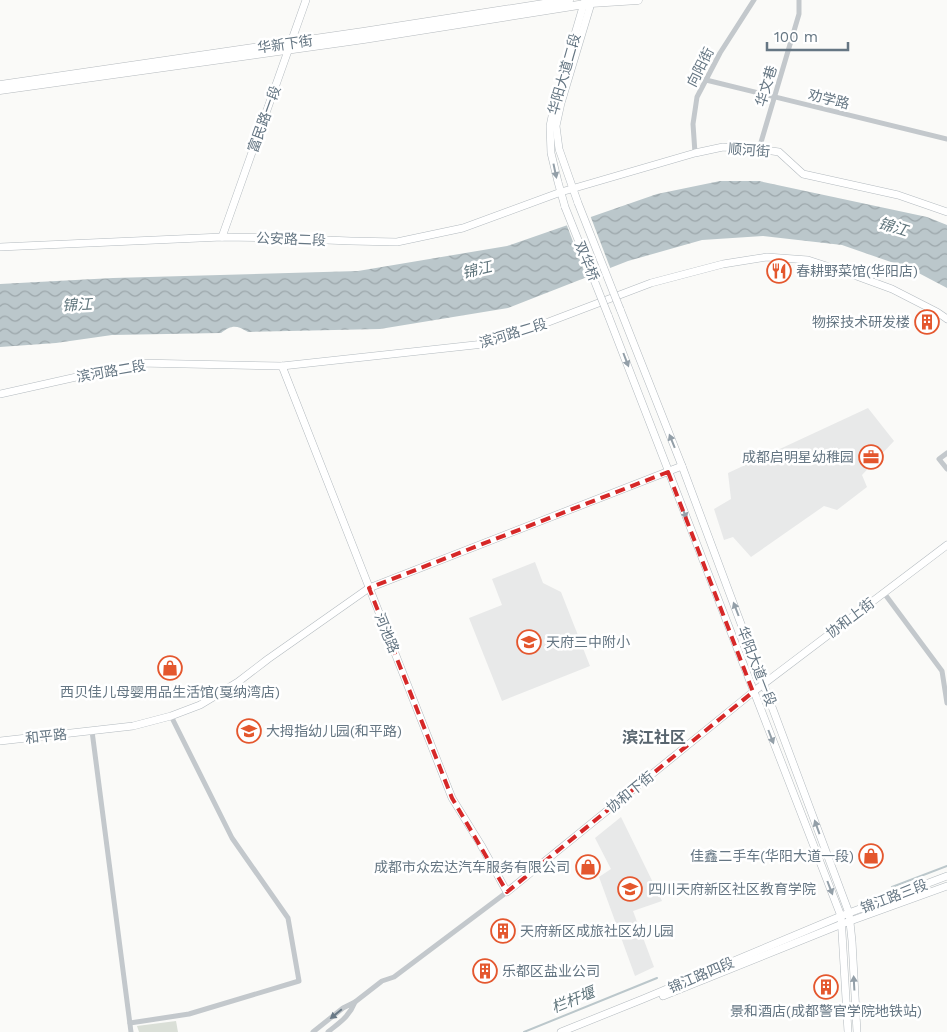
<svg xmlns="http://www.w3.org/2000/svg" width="947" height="1032" viewBox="0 0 947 1032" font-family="'Work Sans','Noto Sans SC',sans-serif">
	<defs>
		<pattern id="water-waves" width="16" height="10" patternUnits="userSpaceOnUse" patternTransform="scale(1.25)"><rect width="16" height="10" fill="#bbc7cb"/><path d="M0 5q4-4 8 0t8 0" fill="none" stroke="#9ca6aa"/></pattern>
	</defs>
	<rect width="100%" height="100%" fill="#fafaf8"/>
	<g fill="#e8e9e9">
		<polygon points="868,408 894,441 862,475 867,487 837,510 824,506 751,557 733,537 724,540 714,509 731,499 728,473"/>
		<polygon points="535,562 543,583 561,592 590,666 502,701 469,618 502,605 492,579"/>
		<polygon points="621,817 662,901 633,911 654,967 635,976 599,877 611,869 595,838"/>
	</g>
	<polygon fill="#dadfd7" points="176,1021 178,1032 139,1032 137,1026"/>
	<path fill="url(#water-waves)" d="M720,181H759L927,217L947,225V288L911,269L842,245L763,236L702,240L628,261L508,308L380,329L248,332C236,325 232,325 221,333L112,335L56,343L0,347V284L113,278L358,271L507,246L657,194Z"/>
	<polygon fill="#fafaf8" points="590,215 611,270 587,279 566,223"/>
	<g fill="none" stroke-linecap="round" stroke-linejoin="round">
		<g stroke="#bbc7cb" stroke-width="2">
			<polyline points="892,887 947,866"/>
			<polyline points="524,1032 657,978"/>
		</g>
		<g stroke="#b3babf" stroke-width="8">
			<g id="secondary">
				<polyline points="578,203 559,149 556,126 561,103 592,0"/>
				<polyline points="565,207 558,182 551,153 550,126 555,102 585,0"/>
				<polyline points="222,237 306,0"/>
				<polyline points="0,247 222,237 277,238 351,241 397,242 463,228 561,192 695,153 723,147 759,149 779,152 803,174 898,195 947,212"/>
				<polyline points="620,309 682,466 849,913 852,941 857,1032"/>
				<polyline points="608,315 841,916 848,1032"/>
				<polyline points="282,366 452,798 481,845 507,892 753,692 947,545"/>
				<polyline points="0,394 139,363 282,366 484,344 530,329 651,283 723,264 767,257 808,260 851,274 892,289 937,312 947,319"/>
				<polyline points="0,741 133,726 171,716 200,705 238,682 268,659 369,588 682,466"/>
				<polyline points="663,996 842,924 947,886"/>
				<polyline points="561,1032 643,999 841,916 947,876"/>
			</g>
		</g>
		<g stroke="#b5babe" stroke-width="9">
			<g id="primary">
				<polyline points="0,85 363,32 569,0"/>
				<polyline points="0,90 364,39 591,3 638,0"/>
			</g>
		</g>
		<g stroke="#c3c8cc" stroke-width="5">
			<polyline points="706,80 947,139"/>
			<polyline points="759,149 799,14 799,0"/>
			<polyline points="695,153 693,124 697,97 720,53 754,0"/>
			<polyline points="947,453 939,459 947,469"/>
			<polyline points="884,593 942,671 947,703"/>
			<polyline points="92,731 131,1032"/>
			<polyline points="355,1002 382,981 394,977 507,892"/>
			<polyline points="130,1023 189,1014 299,981 288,918 232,838 171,716"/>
			<path d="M313,1032L343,1008L355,1002C349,1017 340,1022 328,1032"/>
		</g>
		<use href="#secondary" stroke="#fff" stroke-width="7"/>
		<use href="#primary" stroke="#fff" stroke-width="8"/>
		<g stroke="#b3babf" stroke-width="8" stroke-linecap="butt">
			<g id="secondary-bridge">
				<polyline points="578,203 620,309"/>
				<polyline points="565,207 608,315"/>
			</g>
		</g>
		<use href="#secondary-bridge" stroke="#fff" stroke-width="7"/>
	</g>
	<defs><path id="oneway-solid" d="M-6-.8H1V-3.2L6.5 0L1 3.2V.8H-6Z" transform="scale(1.25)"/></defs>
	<g fill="#939fa8">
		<use href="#oneway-solid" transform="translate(555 171) rotate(78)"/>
		<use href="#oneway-solid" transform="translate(626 360) rotate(69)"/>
		<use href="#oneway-solid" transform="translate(672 441) rotate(-112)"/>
		<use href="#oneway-solid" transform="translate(684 512) rotate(69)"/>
		<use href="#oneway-solid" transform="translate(736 609) rotate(-111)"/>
		<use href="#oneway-solid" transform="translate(771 737) rotate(69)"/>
		<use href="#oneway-solid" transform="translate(817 827) rotate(-110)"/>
		<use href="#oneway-solid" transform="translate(830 888) rotate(69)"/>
		<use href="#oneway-solid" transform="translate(854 983) rotate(-93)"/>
	</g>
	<use fill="#6a7a87" href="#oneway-solid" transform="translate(336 1014) rotate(141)"/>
	<path fill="none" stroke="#d62828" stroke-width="4" stroke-dasharray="10 6" stroke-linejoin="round" d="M668,472L753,692L507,892L452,798L369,588Z"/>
	<defs>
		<g id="restaurant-ring" transform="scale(1.25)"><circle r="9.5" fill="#fff" stroke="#e4572e" stroke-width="1.5"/><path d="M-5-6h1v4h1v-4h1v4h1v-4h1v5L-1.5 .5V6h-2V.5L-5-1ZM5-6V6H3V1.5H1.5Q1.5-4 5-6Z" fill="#e4572e"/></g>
		<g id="building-ring" transform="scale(1.25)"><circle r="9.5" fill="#fff" stroke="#e4572e" stroke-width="1.5"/><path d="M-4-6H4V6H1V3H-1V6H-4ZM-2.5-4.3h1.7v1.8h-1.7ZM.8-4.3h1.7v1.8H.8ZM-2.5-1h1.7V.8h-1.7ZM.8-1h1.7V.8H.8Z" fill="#e4572e"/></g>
		<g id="office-ring" transform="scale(1.25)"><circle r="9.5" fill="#fff" stroke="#e4572e" stroke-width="1.5"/><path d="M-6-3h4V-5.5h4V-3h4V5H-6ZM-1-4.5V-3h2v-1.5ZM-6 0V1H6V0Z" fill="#e4572e"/></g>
		<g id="school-ring" transform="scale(1.25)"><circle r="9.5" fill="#fff" stroke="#e4572e" stroke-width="1.5"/><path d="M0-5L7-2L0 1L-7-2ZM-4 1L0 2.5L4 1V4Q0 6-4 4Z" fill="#e4572e"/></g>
		<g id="shop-ring" transform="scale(1.25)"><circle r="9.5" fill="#fff" stroke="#e4572e" stroke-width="1.5"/><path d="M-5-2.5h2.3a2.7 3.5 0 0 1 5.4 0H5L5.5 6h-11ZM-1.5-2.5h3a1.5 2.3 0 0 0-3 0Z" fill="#e4572e"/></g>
	</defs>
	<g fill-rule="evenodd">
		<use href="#restaurant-ring" x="779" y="271"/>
		<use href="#building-ring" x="927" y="322"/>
		<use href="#office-ring" x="871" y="457"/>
		<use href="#school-ring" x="529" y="642"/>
		<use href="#shop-ring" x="170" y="668"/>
		<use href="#school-ring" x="249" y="731"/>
		<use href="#shop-ring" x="871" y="856"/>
		<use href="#shop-ring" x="588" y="867"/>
		<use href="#school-ring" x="630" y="889"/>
		<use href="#building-ring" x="503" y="931"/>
		<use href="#building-ring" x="485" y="971"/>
		<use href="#building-ring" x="826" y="987"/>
	</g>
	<g text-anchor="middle" stroke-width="5" stroke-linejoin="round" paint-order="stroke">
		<g font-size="14" fill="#657683" stroke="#fff">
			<text transform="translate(285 44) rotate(-8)" y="5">华新下街</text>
			<text transform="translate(700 67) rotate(-63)" y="5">向阳街</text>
			<text transform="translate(564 74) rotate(-74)" y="5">华阳大道二段</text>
			<text transform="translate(766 86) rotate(-73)" y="5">华文巷</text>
			<text transform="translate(829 99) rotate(14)" y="5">劝学路</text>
			<text transform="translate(264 119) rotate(-70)" y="5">富民路一段</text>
			<text transform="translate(749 150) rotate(4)" y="5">顺河街</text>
			<text transform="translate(291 239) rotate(2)" y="5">公安路二段</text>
			<text transform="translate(587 261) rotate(68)" y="5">双华桥</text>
			<text transform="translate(513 333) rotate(-17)" y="5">滨河路二段</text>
			<text transform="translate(111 371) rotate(-10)" y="5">滨河路二段</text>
			<text transform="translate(850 618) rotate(-37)" y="5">协和上街</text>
			<text transform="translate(387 633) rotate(68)" y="5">河池路</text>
			<text transform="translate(757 666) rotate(69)" y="5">华阳大道一段</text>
			<text transform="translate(46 736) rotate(-6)" y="5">和平路</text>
			<text transform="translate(630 792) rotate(-39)" y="5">协和下街</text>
			<text transform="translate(894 896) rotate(-21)" y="5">锦江路三段</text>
			<text transform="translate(701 975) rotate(-23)" y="5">锦江路四段</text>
		</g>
		<g font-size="14" fill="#657683" stroke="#fff" text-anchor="start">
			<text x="796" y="276">春耕野菜馆(华阳店)</text>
			<text x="910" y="327" text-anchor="end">物探技术研发楼</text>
			<text x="854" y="462" text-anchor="end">成都启明星幼稚园</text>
			<text x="546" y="647">天府三中附小</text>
			<text x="170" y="697" text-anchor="middle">西贝佳儿母婴用品生活馆(戛纳湾店)</text>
			<text x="266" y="736">大拇指幼儿园(和平路)</text>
			<text x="854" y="861" text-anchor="end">佳鑫二手车(华阳大道一段)</text>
			<text x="570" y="872" text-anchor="end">成都市众宏达汽车服务有限公司</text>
			<text x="648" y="894">四川天府新区社区教育学院</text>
			<text x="520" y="936">天府新区成旅社区幼儿园</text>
			<text x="502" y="976">乐都区盐业公司</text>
			<text x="826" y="1016" text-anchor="middle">景和酒店(成都警官学院地铁站)</text>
		</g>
		<g font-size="15" font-style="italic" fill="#60757c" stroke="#fff">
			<text transform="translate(893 227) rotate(17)" y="5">锦江</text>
			<text transform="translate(477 270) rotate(-13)" y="5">锦江</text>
			<text transform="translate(77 305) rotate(-3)" y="5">锦江</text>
			<text transform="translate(573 1000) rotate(-22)" y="5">栏杆堰</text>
		</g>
		<g font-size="16" font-weight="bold" fill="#57646e" stroke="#fff">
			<text x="654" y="743">滨江社区</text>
		</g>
	</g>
	<path d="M767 42v8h81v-8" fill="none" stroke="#657683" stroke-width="2.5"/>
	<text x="774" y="42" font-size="15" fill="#657683" stroke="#ffffff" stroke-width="4" paint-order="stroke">100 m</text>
</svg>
